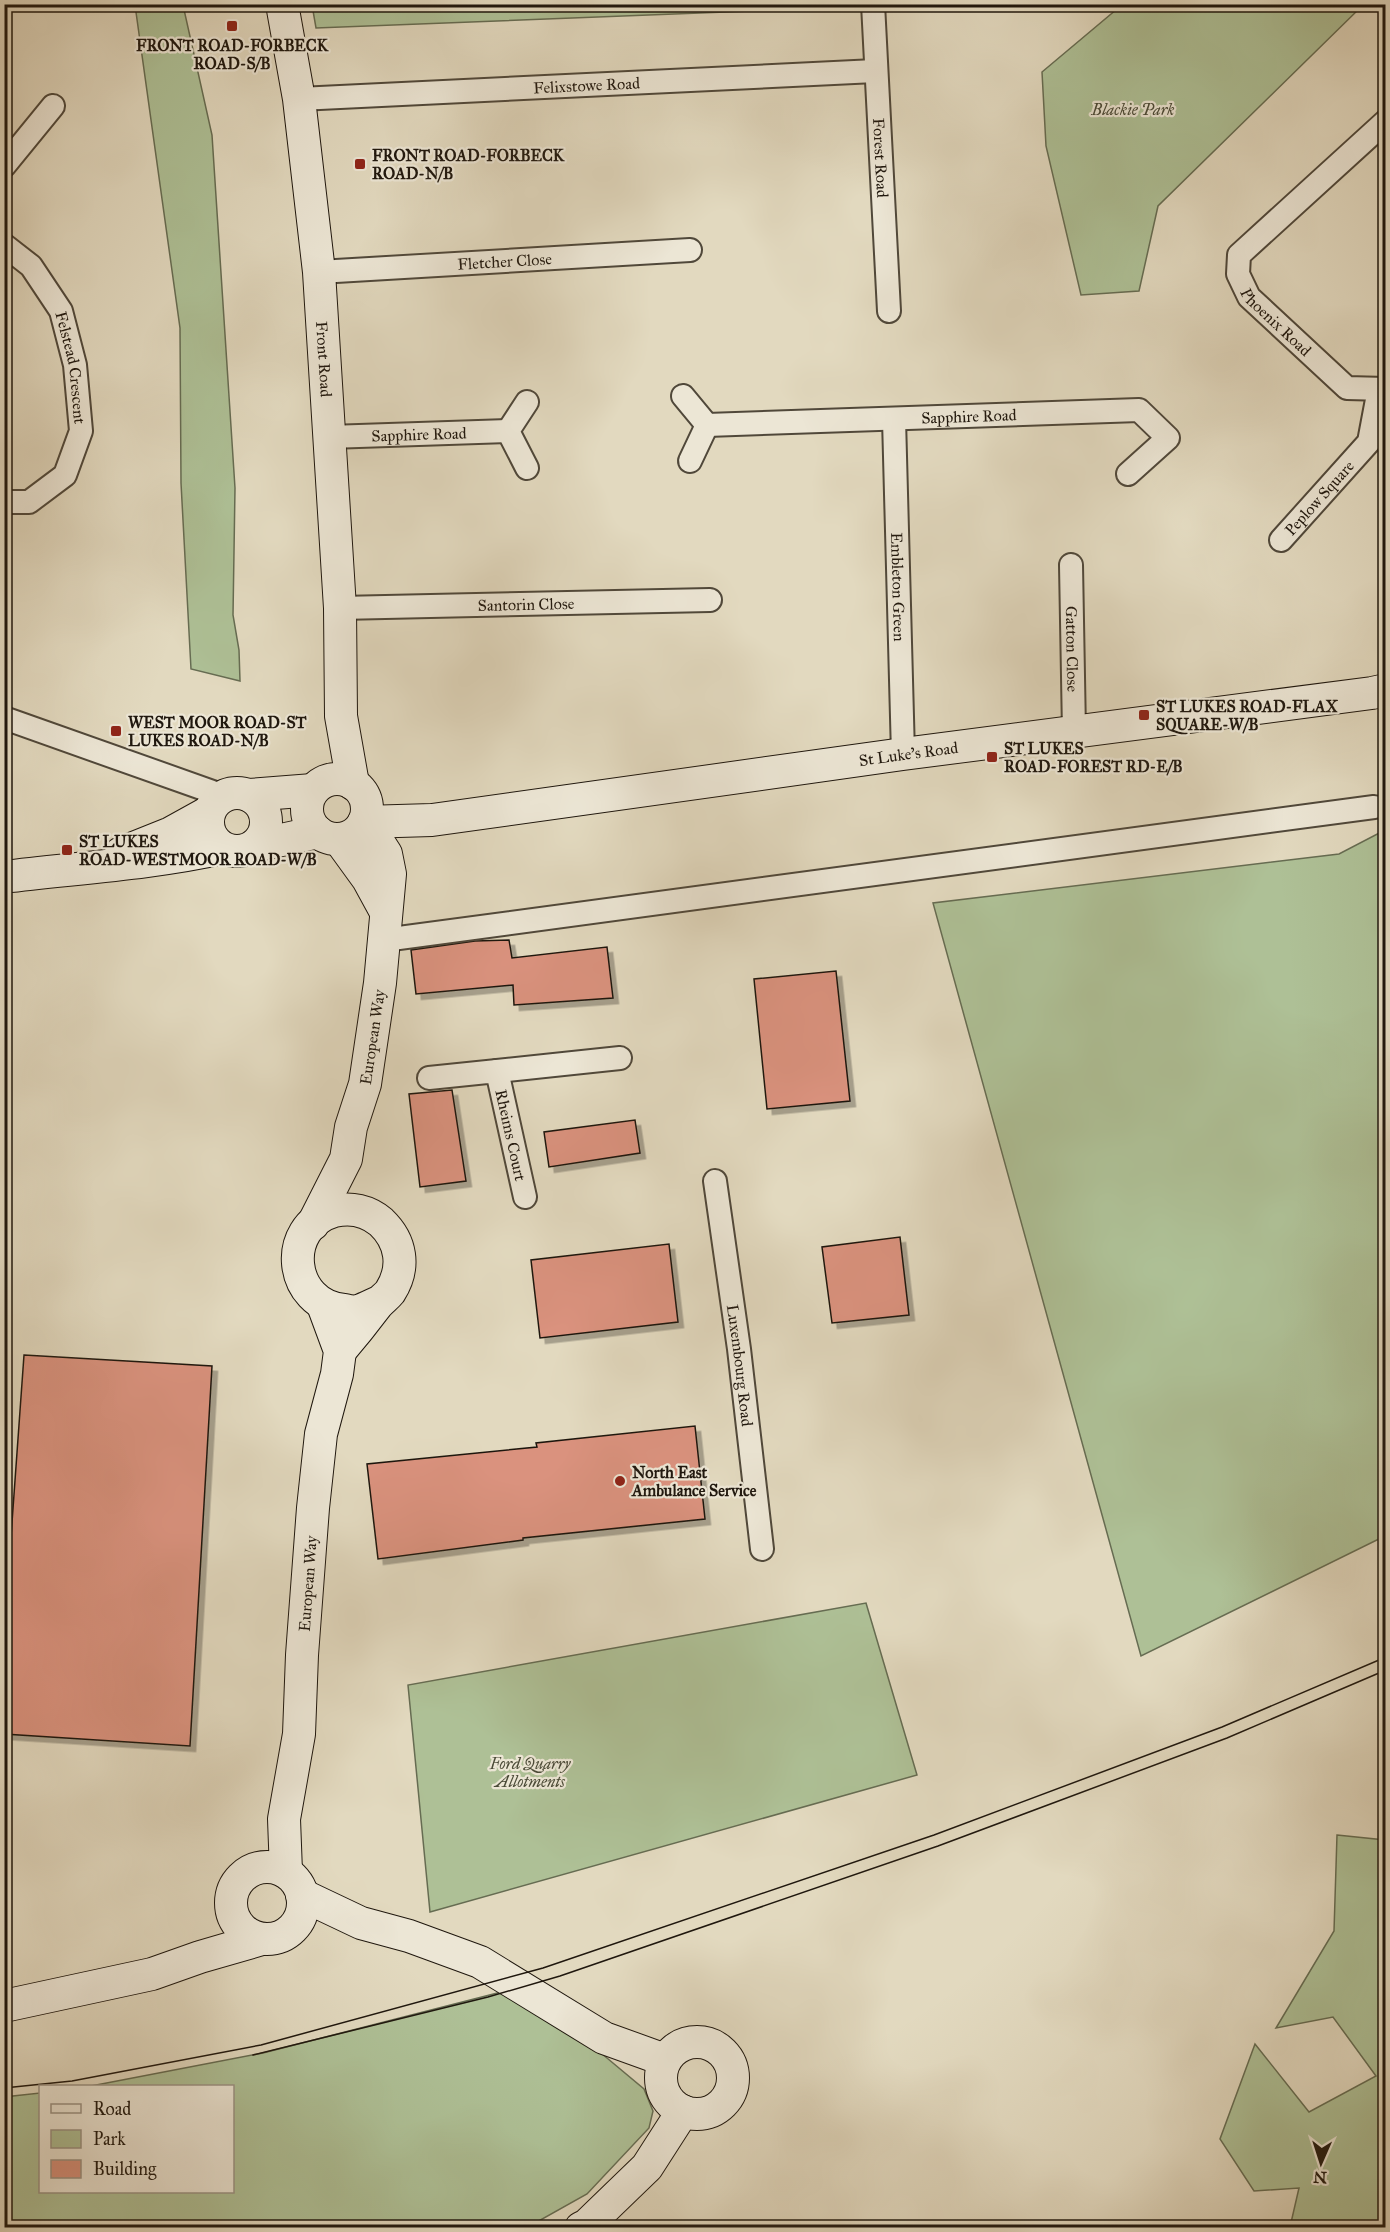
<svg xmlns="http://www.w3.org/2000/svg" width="1390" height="2232" viewBox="0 0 1390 2232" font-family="'IM FELL Great Primer',serif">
	<defs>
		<filter id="shadow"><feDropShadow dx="5.5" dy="5.5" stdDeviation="0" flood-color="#0004"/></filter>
	</defs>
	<rect width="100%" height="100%" fill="#e2d9bf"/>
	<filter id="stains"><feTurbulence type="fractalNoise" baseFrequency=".00333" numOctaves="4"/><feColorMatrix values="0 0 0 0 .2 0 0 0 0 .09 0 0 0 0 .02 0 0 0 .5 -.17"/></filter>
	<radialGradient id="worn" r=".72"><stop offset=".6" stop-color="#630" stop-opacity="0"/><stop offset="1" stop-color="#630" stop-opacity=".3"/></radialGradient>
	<g fill="#aec096" stroke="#666c52" stroke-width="1.5">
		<polygon points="804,4 804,9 316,28 312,5"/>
		<polygon points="1123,4 1363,5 1158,206 1139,291 1081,295 1046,146 1042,72"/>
		<polygon points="135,5 183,5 212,135 235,488 233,615 239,650 240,681 191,669 181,483 180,328"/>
		<polygon points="1385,830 1385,1536 1141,1656 933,903 1339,854"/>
		<polygon points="866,1603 917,1775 430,1912 408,1685"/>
		<polygon points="1337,1835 1385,1840 1385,2227 1290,2227 1299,2188 1254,2191 1220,2139 1255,2044 1309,2112 1376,2076 1333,2017 1276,2028 1334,1931"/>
		<polygon points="501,1992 595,2048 644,2089 653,2111 649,2128 587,2194 528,2227 5,2228 4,2097 40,2093 40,2192 232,2192 232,2086 91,2086 263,2053"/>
	</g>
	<g fill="#da927e" stroke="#1f170e" stroke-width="1.5" filter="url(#shadow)">
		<polygon points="509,940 512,958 607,947 613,998 514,1005 513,985 416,994 411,950 475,941"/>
		<polygon points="836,971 850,1101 767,1109 754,979"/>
		<polygon points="452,1090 466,1181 420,1187 409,1094"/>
		<polygon points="635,1120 640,1153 549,1167 544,1132"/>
		<polygon points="900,1237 909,1315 832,1323 822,1247"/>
		<polygon points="669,1244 678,1322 540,1338 531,1260"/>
		<polygon points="24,1355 212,1366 190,1746 4,1734 4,1634"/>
		<polygon points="695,1426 705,1519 523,1538 523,1540 378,1559 367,1464 537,1447 536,1443"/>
	</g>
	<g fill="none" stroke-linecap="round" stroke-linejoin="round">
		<g stroke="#50483a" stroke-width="26">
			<g id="street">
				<path id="s1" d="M873,4L889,311"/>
				<path id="s2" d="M299,99L875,71"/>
				<path id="s3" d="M1386,121L1239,255L1238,274L1249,297L1347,388L1386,389"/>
				<polyline points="4,166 53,106"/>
				<path id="s4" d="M4,245L31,266L61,311L75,365L81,431L65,475L29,502H4"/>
				<path id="s5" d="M319,272L690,250"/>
				<polyline points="683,396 707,425 690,461"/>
				<path id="s6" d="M894,419L903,754"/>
				<path id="s7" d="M707,425L1139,410L1168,438L1128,474"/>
				<path id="s8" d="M329,437L508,431"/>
				<polyline points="527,468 508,431 527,402"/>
				<path id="s9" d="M1281,540L1369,442L1379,389"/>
				<path id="s10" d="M1071,565L1074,732"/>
				<path id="s11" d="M340,608L710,600"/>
				<polyline points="4,718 224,796"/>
				<polyline points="384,940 1374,807"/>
				<polyline points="497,1071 620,1058"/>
				<path id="s12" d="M429,1078L497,1071L525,1197"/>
				<path id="s13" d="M715,1181L739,1349L762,1549"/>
			</g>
		</g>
		<g stroke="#1f170e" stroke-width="34">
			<g id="secondary">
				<path id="s14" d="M282,4L299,99L319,272L340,608L341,716L353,784"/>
				<circle cx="337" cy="809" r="30"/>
				<circle cx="237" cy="822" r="29"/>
				<polyline points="249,795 313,790"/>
				<path id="s15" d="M364,822L432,820L903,754L1372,693L1386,690"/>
				<polyline points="339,839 368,879 386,912"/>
				<polyline points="254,846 318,832"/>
				<polyline points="121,853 171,833 209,812"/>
				<path d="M4,877C77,868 151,864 223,848"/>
				<path id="s16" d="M313,1224L346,1159L351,1127L365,1084L380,983L390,874L386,854L377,840L361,828"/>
				<path d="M340,1351C353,1336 365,1321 377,1305C381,1300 386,1297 390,1292C406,1267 401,1241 381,1222C368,1211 351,1207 334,1211C280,1227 289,1305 344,1310C349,1311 354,1312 358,1311C365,1309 372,1305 379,1302"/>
				<circle cx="267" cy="1903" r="36"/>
				<path id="s17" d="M286,1872L284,1819L299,1734L302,1655L313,1508L321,1434L337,1374L340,1351L323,1305"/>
				<polyline points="302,1895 361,1923 409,1936 480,1962 604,2038 665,2060"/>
				<polyline points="4,2006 152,1974 200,1957 262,1939"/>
				<circle cx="697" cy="2078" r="36"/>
				<polyline points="581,2228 587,2225 647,2167 683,2111"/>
			</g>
		</g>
		<use href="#street" stroke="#ece6d5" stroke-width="22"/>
		<use href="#secondary" stroke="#ece6d5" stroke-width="32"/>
		<g stroke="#1f170e" stroke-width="1.5">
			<polyline points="253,2055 488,1997 560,1976 938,1846 1227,1738 1386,1670"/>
			<polyline points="4,2088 72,2081 261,2045 543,1968 934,1835 1222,1727 1386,1657"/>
		</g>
	</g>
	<g fill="#8f2418" stroke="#ece6d5" stroke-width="2">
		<rect x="226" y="20" width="12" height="12" rx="3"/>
		<rect x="354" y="158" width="12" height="12" rx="3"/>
		<rect x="1138" y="709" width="12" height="12" rx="3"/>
		<rect x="110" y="725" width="12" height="12" rx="3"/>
		<rect x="986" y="751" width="12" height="12" rx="3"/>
		<rect x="61" y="844" width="12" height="12" rx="3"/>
		<circle cx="620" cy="1481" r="6"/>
	</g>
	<g text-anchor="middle" stroke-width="4.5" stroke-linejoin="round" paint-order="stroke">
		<g font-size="16" font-weight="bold" fill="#1f170e" stroke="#ece6d5" text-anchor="start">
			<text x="232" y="51" text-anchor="middle">FRONT ROAD-FORBECK<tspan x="232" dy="18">ROAD-S/B</tspan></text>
			<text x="372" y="161">FRONT ROAD-FORBECK<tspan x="372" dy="18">ROAD-N/B</tspan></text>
			<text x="1156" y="712">ST LUKES ROAD-FLAX<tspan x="1156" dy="18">SQUARE-W/B</tspan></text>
			<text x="128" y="728">WEST MOOR ROAD-ST<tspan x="128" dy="18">LUKES ROAD-N/B</tspan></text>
			<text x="1004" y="754">ST LUKES<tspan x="1004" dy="18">ROAD-FOREST RD-E/B</tspan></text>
			<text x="79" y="847">ST LUKES<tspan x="79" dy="18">ROAD-WESTMOOR ROAD-W/B</tspan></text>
			<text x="632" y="1478">North East<tspan x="632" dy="18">Ambulance Service</tspan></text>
		</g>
		<g font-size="16" fill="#1f170e" stroke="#ece6d5">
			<text dy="6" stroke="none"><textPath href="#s2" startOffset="288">Felixstowe Road</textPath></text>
			<text dy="6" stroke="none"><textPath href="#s1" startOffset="154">Forest Road</textPath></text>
			<text dy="6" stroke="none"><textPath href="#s5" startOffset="186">Fletcher Close</textPath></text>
			<text dy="6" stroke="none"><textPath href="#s3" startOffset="280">Phoenix Road</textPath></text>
			<text dy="6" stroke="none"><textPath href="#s14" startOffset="358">Front Road</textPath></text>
			<text dy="6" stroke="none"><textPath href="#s4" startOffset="146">Felstead Crescent</textPath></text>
			<text dy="6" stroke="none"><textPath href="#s7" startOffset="262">Sapphire Road</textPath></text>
			<text dy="6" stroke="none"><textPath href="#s8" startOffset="90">Sapphire Road</textPath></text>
			<text dy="6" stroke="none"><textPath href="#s9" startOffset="57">Peplow Square</textPath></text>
			<text dy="6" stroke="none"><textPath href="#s6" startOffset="168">Embleton Green</textPath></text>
			<text dy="6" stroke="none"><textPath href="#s11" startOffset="186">Santorin Close</textPath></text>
			<text dy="6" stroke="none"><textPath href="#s10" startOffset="84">Gatton Close</textPath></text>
			<text dy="6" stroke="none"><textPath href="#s15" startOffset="549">St Luke's Road</textPath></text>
			<text dy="6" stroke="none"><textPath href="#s16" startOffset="198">European Way</textPath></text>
			<text dy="6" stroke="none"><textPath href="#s12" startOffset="134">Rheims Court</textPath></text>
			<text dy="6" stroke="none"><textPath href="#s13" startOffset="186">Luxembourg Road</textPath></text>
			<text dy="6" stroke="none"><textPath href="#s17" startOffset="290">European Way</textPath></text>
		</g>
		<g font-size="16" font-style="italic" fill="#4a4a37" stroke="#ece6d5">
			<text x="1133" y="115">Blackie Park</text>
			<text x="530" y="1769">Ford Quarry<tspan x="530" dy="18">Allotments</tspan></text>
		</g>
	</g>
	<rect width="1390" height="2232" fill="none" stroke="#e2d9bf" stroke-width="24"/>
	<rect x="6" y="6" width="1378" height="2220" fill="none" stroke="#1f170e" stroke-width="3"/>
	<rect x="12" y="12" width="1366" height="2208" fill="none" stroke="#1f170e" stroke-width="1.5"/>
	<rect x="39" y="2085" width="195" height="108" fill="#ece6d5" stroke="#9a9385" stroke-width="1.5"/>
	<rect x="51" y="2104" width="30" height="9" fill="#ece6d5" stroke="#9a9385" stroke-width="1.5"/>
	<text x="93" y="2115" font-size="18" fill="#1f170e">Road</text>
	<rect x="51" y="2130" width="30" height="18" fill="#aec096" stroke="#9a9385" stroke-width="1.5"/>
	<text x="93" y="2145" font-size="18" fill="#1f170e">Park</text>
	<rect x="51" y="2160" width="30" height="18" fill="#da927e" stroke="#9a9385" stroke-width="1.5"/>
	<text x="93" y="2175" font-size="18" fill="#1f170e">Building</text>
	<g transform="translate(1321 2163) rotate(183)" stroke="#ece6d5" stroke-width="4.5" paint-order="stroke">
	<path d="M0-4.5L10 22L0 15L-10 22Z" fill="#1f170e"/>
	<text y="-9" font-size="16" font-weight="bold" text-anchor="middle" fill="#1f170e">N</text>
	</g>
	<rect width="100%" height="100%" filter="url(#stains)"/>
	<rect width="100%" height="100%" fill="url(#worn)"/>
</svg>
